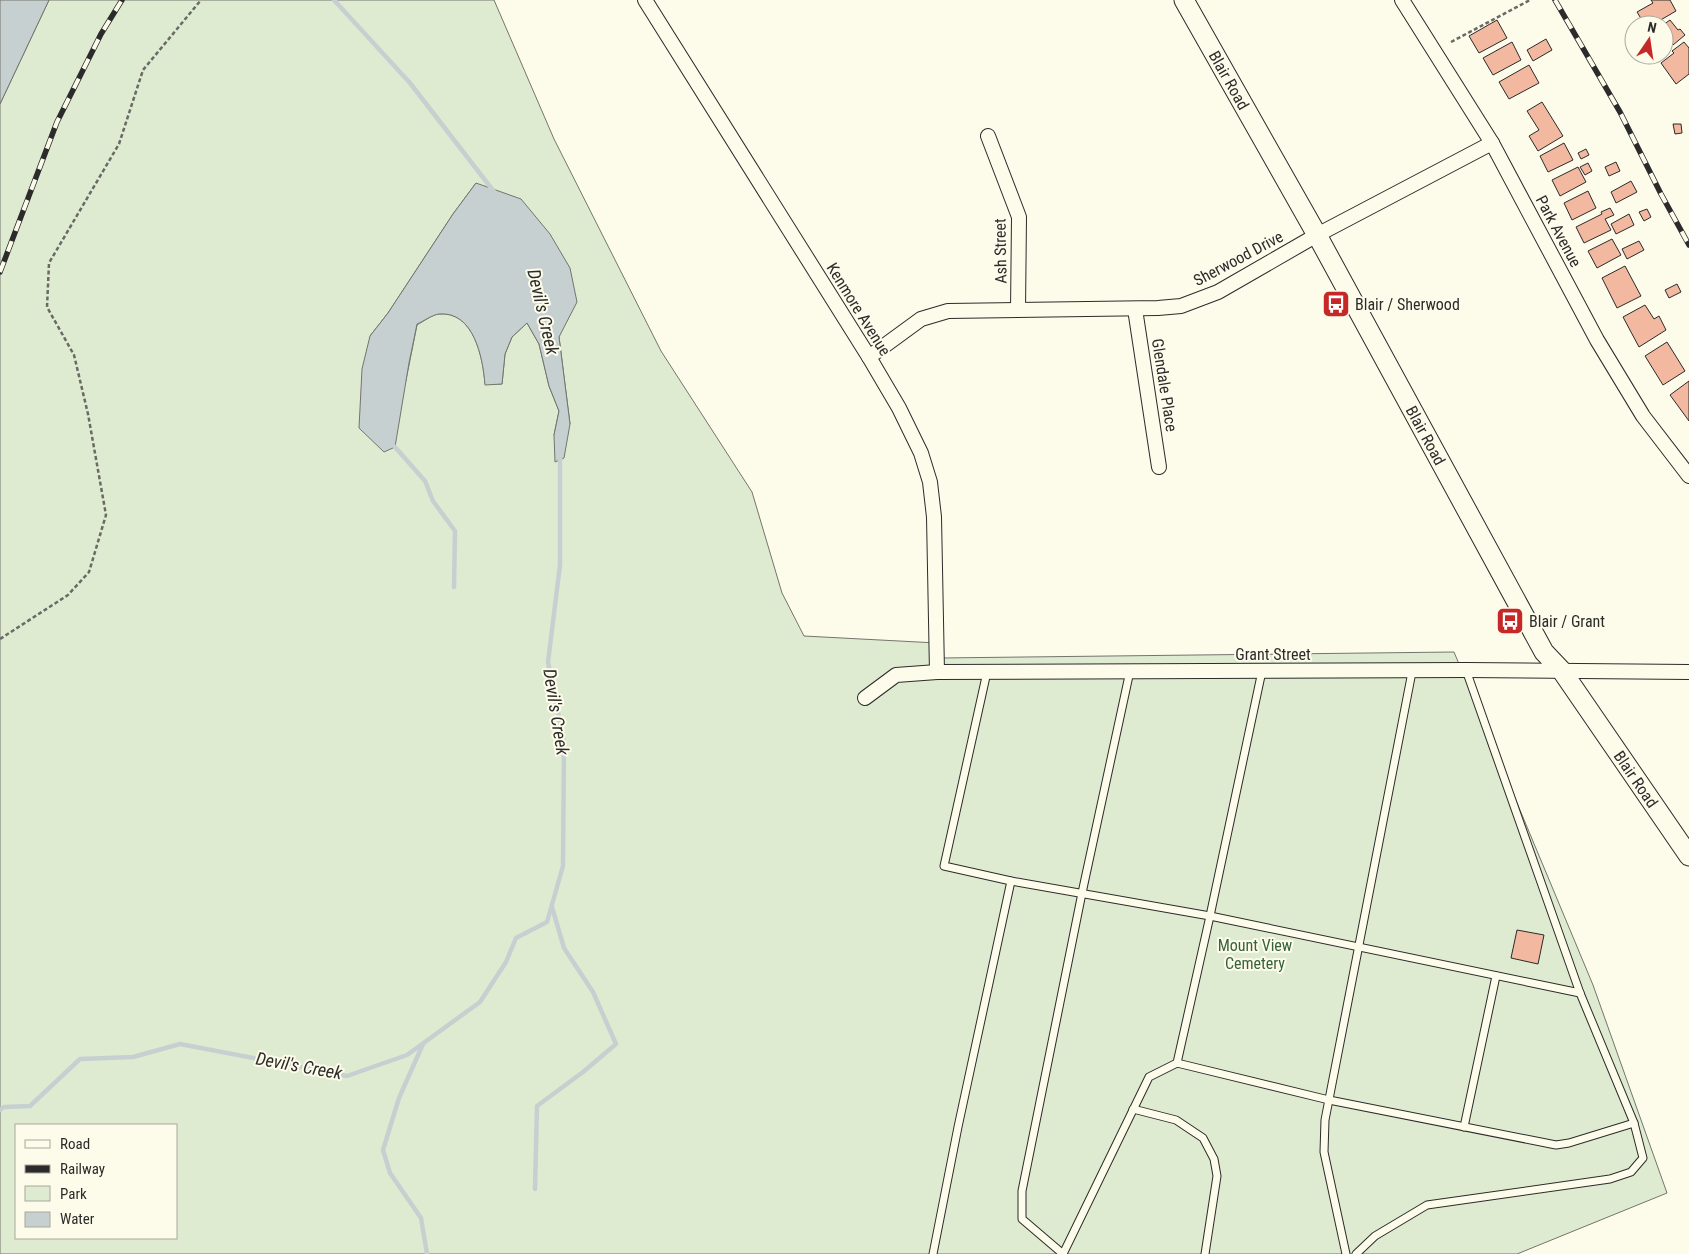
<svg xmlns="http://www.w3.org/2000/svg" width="1689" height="1254" viewBox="0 0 1689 1254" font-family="'Roboto Condensed',sans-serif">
	<rect width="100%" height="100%" fill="#fdfbea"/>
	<path fill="#deebd1" stroke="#74746e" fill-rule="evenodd" d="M49,0H494L554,139L661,351L752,492L782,593L804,636L937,643L940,658L1454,652L1593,985L1667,1193L1517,1254H0V104ZM476,183L559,337L570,424L554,435L559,411L549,386L539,344L527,323L512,337L505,354L502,384H485C483,358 474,310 438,314C432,315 424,321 417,325L405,385L370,336L388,313L453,214ZM16,1125H176V1238H16Z"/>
	<g fill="#c7d0d0" stroke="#74746e">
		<polygon points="0,0 49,0 0,104"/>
		<path d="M476,183L521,199L550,234L570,268L577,302L559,337L570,424L564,458L555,462L554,435L559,411L549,386L539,344L527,323L512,337L505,354L502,384L485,385C483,358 474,311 439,314C432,315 424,321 417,324L409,363L395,447L384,452L359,428L362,369L370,336L388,313L453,214Z"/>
	</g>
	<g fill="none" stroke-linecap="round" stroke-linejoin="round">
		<g stroke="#c7d0d0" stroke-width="4.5">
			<polyline points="334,0 410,83 495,193"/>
			<polyline points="395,447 425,481 433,501 455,531 454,587"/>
			<polyline points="423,1044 399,1098 383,1150 390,1173 421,1218 427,1254"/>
			<polyline points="0,1110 4,1107 30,1106 80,1059 133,1057 180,1044 347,1076 407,1055 480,1002 506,962 516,938 547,922 563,866 564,743 548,662 560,565 560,455"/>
			<polyline points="535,1189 537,1106 583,1072 616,1044 593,992 564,948 552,907"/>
		</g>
	</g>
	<g fill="#f2b8a0" stroke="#2b2b2b">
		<polygon points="1651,0 1670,0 1676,11 1652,25 1645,25 1637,12 1653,3"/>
		<polygon points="1497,20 1507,38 1479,53 1469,36"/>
		<polygon points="1670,20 1678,30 1680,29 1685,35 1673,45 1671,42 1664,48 1663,25"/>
		<polygon points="1546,39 1552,50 1533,61 1527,50"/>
		<polygon points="1512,42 1521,60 1493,75 1483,58"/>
		<polygon points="1684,42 1689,48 1689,74 1676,84 1661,63 1674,53 1672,51"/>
		<polygon points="1529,65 1539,83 1509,99 1499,82"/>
		<polygon points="1542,102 1563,136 1538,151 1529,136 1539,130 1527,111"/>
		<polygon points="1673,124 1681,124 1682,133 1675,134"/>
		<polygon points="1564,143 1573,160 1548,172 1540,156"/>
		<polygon points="1586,149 1589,155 1581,159 1578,153"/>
		<polygon points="1616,162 1620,171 1609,176 1605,167"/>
		<polygon points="1588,163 1592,171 1585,175 1580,167"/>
		<polygon points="1578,167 1586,182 1560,196 1552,180"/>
		<polygon points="1631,181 1637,192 1616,203 1611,192"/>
		<polygon points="1588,191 1596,208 1572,220 1564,203"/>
		<polygon points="1610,208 1614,215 1605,219 1611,230 1584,243 1576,227 1602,214 1601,212"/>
		<polygon points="1647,209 1651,217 1644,221 1639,212"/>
		<polygon points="1629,214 1634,225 1616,234 1611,224"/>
		<polygon points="1612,239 1621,255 1597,268 1588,251"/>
		<polygon points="1639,241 1644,250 1627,259 1622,249"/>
		<polygon points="1625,266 1641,296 1617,308 1602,278"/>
		<polygon points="1677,284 1681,292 1669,298 1665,290"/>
		<polygon points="1645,305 1654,319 1659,316 1666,330 1639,347 1623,317"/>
		<polygon points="1667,342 1685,371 1663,385 1645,356"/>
		<polygon points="1689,381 1689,421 1670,395"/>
		<polygon points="1517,930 1544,935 1538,964 1511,958"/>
	</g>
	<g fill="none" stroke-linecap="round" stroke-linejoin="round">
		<g stroke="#2b2b2b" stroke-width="9">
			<g id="lane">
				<polyline points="987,672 944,866 1011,881 1210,916 1580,993"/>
				<polyline points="1177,1063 1329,1100 1556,1145 1569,1143 1634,1123"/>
				<polyline points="1133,1109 1176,1120 1203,1138 1214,1159 1217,1176 1205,1254"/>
				<polyline points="1464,1127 1496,976"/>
				<polyline points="933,1254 958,1127 1011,881"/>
				<polyline points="1063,1254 1149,1077 1177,1063 1210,916 1262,671"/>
				<polyline points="1063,1254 1022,1219 1022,1191 1082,893 1130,671"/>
				<polyline points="1346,1254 1324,1152 1325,1120 1412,672"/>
				<polyline points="1356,1254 1375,1236 1427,1205 1610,1179 1631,1172 1643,1158 1634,1123 1580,993 1466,670"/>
			</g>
		</g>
		<g stroke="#2b2b2b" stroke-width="16">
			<g id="street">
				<polyline points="645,0 869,357 899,408 921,453 930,482 934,517 937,672"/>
				<polyline points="1402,0 1492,143 1597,340 1643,416 1689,476"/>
				<polyline points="988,136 1019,217 1018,310"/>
				<polyline points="1135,309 1159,467"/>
				<polyline points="869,357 921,319 948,311 1158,308 1181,306 1218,292 1317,235 1492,143"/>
				<polyline points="865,698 896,675 937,672 1466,670 1689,672"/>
			</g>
		</g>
		<g stroke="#2b2b2b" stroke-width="21">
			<g id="secondary">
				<path id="s1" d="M1184,0L1317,235L1544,652L1562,671L1689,856"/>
			</g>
		</g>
		<g stroke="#6a6964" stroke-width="2.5" stroke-dasharray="4 2.5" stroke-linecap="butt">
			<polyline points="1451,42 1530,0"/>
			<polyline points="0,639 68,595 89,572 106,515 88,414 74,355 47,307 49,263 119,144 143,70 201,0"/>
		</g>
		<use href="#lane" stroke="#fdfbea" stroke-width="7"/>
		<use href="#street" stroke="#fdfbea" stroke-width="14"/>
		<use href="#secondary" stroke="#fdfbea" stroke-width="19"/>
		<g stroke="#2b2b2b" stroke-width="5.5">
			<g id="rail">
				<polyline points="1555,0 1620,112 1661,194 1689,245"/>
				<polyline points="0,272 57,122 101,34 122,0"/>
			</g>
		</g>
		<use href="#rail" stroke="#fdfbea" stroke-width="4" stroke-dasharray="11" stroke-linecap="butt"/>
	</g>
	<defs>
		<g id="bus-square" transform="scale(1.4375)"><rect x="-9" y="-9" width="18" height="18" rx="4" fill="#c62828" stroke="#fdfbea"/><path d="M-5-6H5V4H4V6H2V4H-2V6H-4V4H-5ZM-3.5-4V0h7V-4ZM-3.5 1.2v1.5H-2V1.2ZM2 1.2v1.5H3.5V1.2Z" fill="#fff"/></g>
	</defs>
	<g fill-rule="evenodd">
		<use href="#bus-square" x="1336" y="304"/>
		<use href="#bus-square" x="1510" y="621"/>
	</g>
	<g text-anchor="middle" stroke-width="4" stroke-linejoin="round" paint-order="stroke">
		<g font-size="16" fill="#2b2b2b" stroke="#fdfbea">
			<text dy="6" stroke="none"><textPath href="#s1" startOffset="92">Blair Road</textPath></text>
			<text transform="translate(1559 231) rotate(62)" y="6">Park Avenue</text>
			<text transform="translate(1000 251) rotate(-91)" y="6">Ash Street</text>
			<text transform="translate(1238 258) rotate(-28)" y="6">Sherwood Drive</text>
			<text transform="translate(859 309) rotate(58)" y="6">Kenmore Avenue</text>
			<text transform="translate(1165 385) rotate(81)" y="6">Glendale Place</text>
			<text dy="6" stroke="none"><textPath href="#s1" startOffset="498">Blair Road</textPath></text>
			<text x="1273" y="660">Grant Street</text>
			<text dy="6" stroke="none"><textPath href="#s1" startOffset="902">Blair Road</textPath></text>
		</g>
		<g font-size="16" fill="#2b2b2b" stroke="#fdfbea" text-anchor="start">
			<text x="1355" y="310">Blair / Sherwood</text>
			<text x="1529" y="627">Blair / Grant</text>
		</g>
		<g font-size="16" fill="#34623c" stroke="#fdfbea">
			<text x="1255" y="951">Mount View<tspan x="1255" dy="18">Cemetery</tspan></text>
		</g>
		<g font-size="18" font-style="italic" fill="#2b2b2b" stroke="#fdfbea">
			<text transform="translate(543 312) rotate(77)" y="6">Devil's Creek</text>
			<text transform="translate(556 712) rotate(81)" y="6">Devil's Creek</text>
			<text transform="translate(299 1066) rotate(10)" y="6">Devil's Creek</text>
		</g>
	</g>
	<rect x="15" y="1124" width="162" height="115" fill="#fdfbea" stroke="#a9a89e"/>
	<rect x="25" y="1140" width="25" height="8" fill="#fdfbea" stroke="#a9a89e"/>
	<text x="60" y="1149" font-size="15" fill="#2b2b2b">Road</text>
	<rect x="25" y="1165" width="25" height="8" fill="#2b2b2b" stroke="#a9a89e"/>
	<text x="60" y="1174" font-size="15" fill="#2b2b2b">Railway</text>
	<rect x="25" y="1186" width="25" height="15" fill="#deebd1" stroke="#a9a89e"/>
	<text x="60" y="1199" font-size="15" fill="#2b2b2b">Park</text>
	<rect x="25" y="1212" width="25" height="15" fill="#c7d0d0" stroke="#a9a89e"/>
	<text x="60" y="1224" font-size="15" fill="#2b2b2b">Water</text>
	<g transform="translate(1649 40) rotate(13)"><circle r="24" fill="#fdfbea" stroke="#a9a89e"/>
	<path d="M0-4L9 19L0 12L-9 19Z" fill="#c62828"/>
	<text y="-8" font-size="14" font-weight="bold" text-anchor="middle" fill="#2b2b2b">N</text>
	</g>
</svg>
